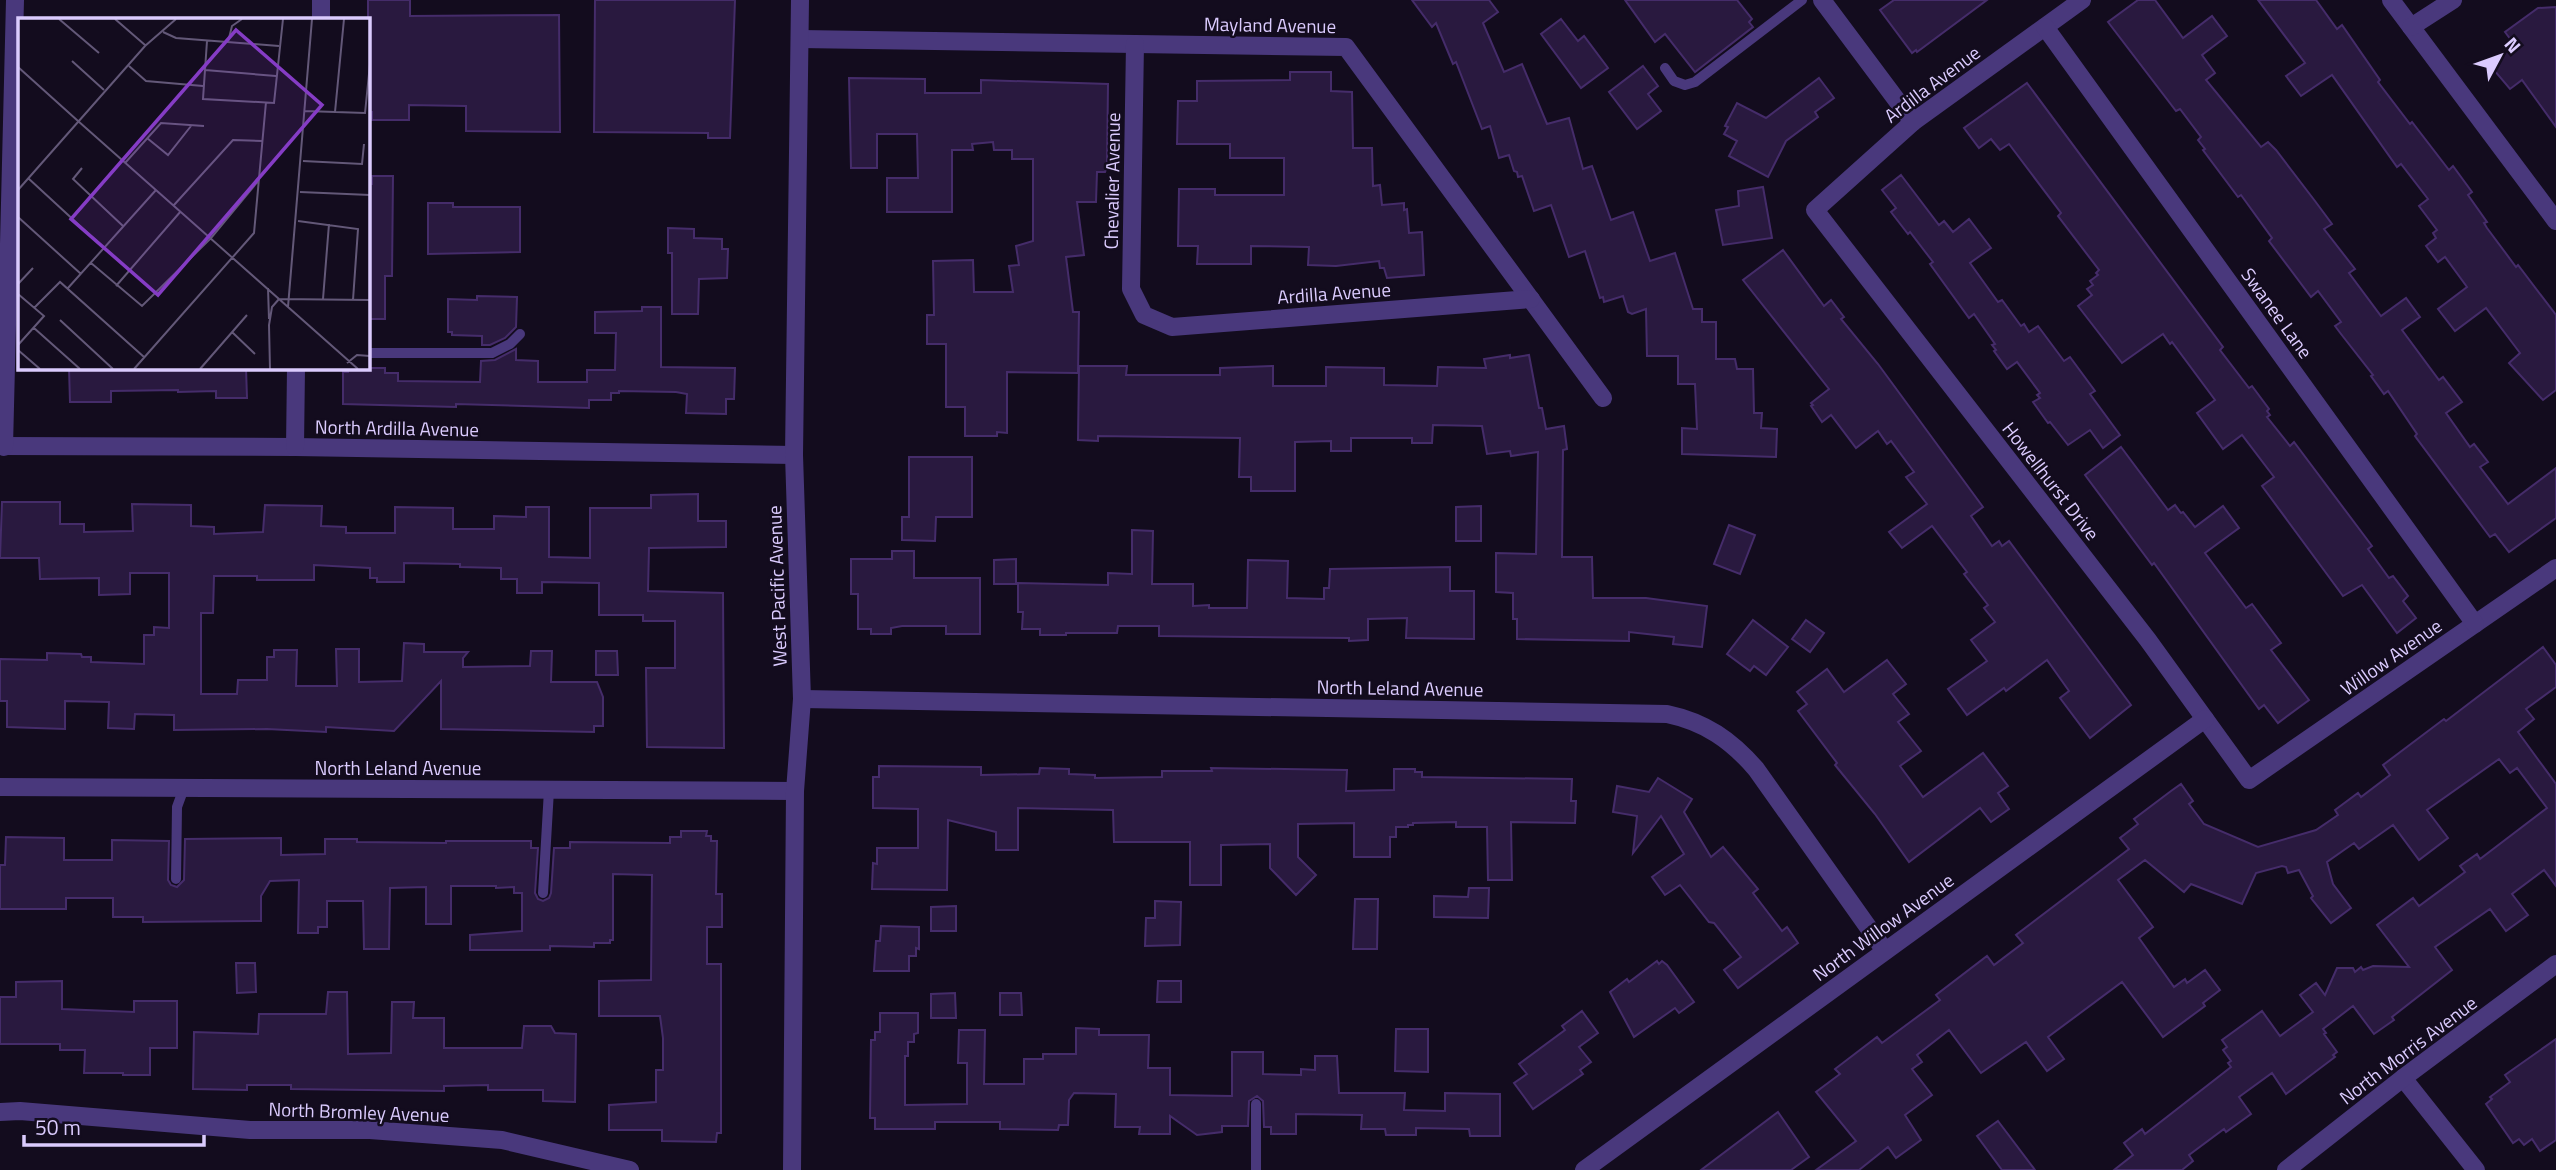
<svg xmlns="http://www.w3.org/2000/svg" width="2556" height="1170" viewBox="0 0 2556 1170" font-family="'Titillium Web',sans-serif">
	<rect width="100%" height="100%" fill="#130c1e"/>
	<g fill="#29193f" stroke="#452c6a" stroke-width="2">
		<polygon points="368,0 410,0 410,16 559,15 560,132 466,131 466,106 409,105 409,120 372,120 372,112 368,112"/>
		<polygon points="595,0 735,0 730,138 708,138 708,133 594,132"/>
		<polygon points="1412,0 1489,0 1498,12 1483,23 1504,72 1522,64 1547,124 1569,118 1583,169 1592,166 1611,220 1633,212 1650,261 1675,253 1693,309 1702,309 1702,322 1716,322 1716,359 1735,359 1737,369 1753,369 1754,413 1762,413 1761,428 1777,429 1776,457 1682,454 1682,428 1697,429 1695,384 1678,384 1678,356 1647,356 1646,309 1632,314 1628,312 1623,296 1604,302 1603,297 1600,298 1585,251 1569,257 1551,205 1534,211 1522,176 1518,177 1517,172 1514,171 1509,155 1499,158 1490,126 1482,129 1456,62 1453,64 1436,23 1432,27"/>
		<polygon points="1625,0 1737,0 1752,19 1749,22 1753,27 1695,72 1665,34 1655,42"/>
		<polygon points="1894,0 1987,0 1917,52 1916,50 1912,53 1880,10"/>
		<polygon points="2138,0 2155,0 2183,38 2212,16 2227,36 2202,55 2215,73 2206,80 2261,147 2268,142 2276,150 2315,201 2332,224 2324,229 2355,269 2349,273 2381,316 2406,298 2420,317 2402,330 2439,380 2443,377 2462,402 2446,413 2470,447 2474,444 2488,462 2480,467 2508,504 2556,468 2556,518 2509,552 2495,534 2490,537 2415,436 2417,434 2388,391 2384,394 2371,376 2373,375 2341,334 2335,326 2341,322 2318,291 2311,297 2269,241 2272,238 2241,195 2238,197 2203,150 2205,149 2198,140 2201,137 2180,109 2176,111 2108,22"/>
		<polygon points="2258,0 2316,0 2337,29 2342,25 2380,80 2378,82 2410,124 2412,122 2449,170 2453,166 2472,192 2468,195 2487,222 2484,223 2487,228 2516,267 2518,265 2556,315 2556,390 2543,400 2509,363 2520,353 2486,308 2455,331 2438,309 2467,287 2445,257 2438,262 2426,246 2436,238 2433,233 2437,230 2419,206 2428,199 2401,164 2397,167 2332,75 2301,96 2286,76 2305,63"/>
		<polygon points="2556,7 2556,127 2522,80 2510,89 2488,63 2514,44 2505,32 2538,8"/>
		<polygon points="1561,19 1578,41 1584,36 1608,68 1581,88 1541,34"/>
		<polygon points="1643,66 1658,86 1648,94 1661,111 1637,129 1609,92"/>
		<polygon points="1290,72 1331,72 1331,91 1352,92 1353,148 1372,148 1373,186 1380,185 1382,205 1404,203 1404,210 1407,209 1409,233 1422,232 1424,275 1387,278 1384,268 1380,268 1379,261 1336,266 1308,265 1309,247 1251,246 1251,264 1197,264 1198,246 1178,246 1179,189 1215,189 1215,195 1284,195 1284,158 1230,158 1230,144 1177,144 1178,101 1197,101 1197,81 1290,80"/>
		<polygon points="849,78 925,79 925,93 981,93 981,80 1108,84 1107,167 1105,172 1097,172 1096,202 1077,202 1084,255 1066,257 1073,312 1079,312 1078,373 1007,372 1007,433 997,432 997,436 965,436 965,407 946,407 946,344 927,344 927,315 934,315 933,261 973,260 974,292 1013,292 1009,266 1019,265 1016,246 1033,241 1033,159 1012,159 1012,150 994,150 993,142 972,144 973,150 952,150 952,212 887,212 887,178 918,178 917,134 877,134 877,168 851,168"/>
		<polygon points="1819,78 1834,98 1815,112 1818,117 1786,141 1768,177 1729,156 1737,141 1724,134 1728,127 1725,126 1737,103 1766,118"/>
		<polygon points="2027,83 2223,347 2220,350 2249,388 2252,386 2269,409 2267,411 2270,415 2267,417 2290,446 2294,442 2372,546 2368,549 2389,578 2393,576 2408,596 2403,601 2416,618 2397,633 2362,585 2343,596 2262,486 2274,477 2242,435 2223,449 2197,413 2215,400 2172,342 2170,344 2163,334 2122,363 2078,306 2092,295 2087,289 2093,285 2090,281 2098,275 2096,273 2099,270 2058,216 2061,213 2009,144 2000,150 1991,139 1979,148 1964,128"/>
		<polygon points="1901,175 1939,225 1944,221 1953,232 1969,219 1991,248 1970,263 1998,302 2002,300 2021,326 2024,324 2029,332 2038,326 2064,361 2070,357 2095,391 2090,394 2120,435 2103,448 2090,430 2068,445 2050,422 2048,423 2033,402 2040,398 2037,395 2040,393 2017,362 2007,369 1994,351 1996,350 1992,345 1995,344 1974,314 1969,318 1930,264 1933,262 1910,232 1908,234 1891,212 1896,208 1882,190"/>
		<polygon points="372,176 393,176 392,276 385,276 385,319 368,319 368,184 372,184"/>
		<polygon points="1763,187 1772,238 1723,245 1716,210 1739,206 1738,191"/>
		<polygon points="428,203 453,203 453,207 520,207 520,252 428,254"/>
		<polygon points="668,228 694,229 694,238 722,239 722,249 728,249 727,278 699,279 698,314 672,314 672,253 668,253"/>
		<polygon points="1783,250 1824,306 1831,300 1844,317 1841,319 1878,364 1983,507 1971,516 1992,546 1999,541 2002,546 2009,541 2131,705 2090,738 2060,698 2069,691 2047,660 2006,691 2004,688 1967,715 1948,689 1987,661 1971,640 1995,622 1984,608 1988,605 1964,574 1967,572 1932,526 1902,548 1889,532 1927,504 1906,477 1914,472 1891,441 1887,444 1878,431 1856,448 1831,415 1822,422 1811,406 1813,405 1811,403 1829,389 1743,280"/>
		<polygon points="477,296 517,297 516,327 505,338 490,345 482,345 482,336 452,335 452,332 448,332 448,299 477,300"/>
		<polygon points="642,307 661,307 661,367 735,368 734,399 726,399 726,414 686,413 687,394 676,392 619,391 619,393 611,393 611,400 589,400 589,408 456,404 456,407 343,404 343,372 348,372 348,368 385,368 385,373 398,373 398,381 480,382 481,361 495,360 516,349 516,360 538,361 538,382 587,382 587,370 615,370 616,333 595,333 595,312 642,311"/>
		<polygon points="1510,355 1510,358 1529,355 1539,408 1542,408 1546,429 1564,426 1567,449 1563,450 1562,557 1592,557 1593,598 1646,598 1707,606 1702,647 1673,644 1674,637 1629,632 1629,641 1517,639 1517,619 1513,619 1513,593 1496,592 1496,553 1536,554 1538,452 1511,456 1510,451 1487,454 1482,426 1433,425 1432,443 1412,443 1412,438 1351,438 1351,451 1331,451 1331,441 1295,442 1295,491 1251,491 1251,477 1239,477 1240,438 1098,436 1098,441 1078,440 1079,366 1127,366 1126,375 1220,375 1220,368 1273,366 1273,386 1326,386 1326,367 1384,368 1384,385 1437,386 1438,367 1486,368 1484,359"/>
		<polygon points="69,368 246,368 247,398 216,398 216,391 178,392 178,390 111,391 111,402 70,402"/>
		<polygon points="2121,447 2168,510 2175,505 2181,513 2183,512 2195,527 2223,506 2239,528 2205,553 2246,608 2252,604 2281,643 2271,650 2309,700 2278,723 2264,705 2259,709 2154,563 2152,565 2085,475"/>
		<polygon points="909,457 972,457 972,517 936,517 935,541 902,540 902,517 909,517"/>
		<polygon points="698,494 698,521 726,521 726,547 649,548 648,591 723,593 724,748 647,747 646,668 675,668 675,621 643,621 643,615 599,615 599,583 542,582 542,593 517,593 517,579 501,579 501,568 460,567 460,564 404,563 404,582 377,582 377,578 370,578 370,568 314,565 314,580 257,580 257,576 214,576 213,613 201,613 201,694 237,694 238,680 267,680 267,657 274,657 274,650 297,650 296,686 337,686 336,649 359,649 359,682 402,681 404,643 424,644 424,652 468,652 463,658 463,667 530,666 531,651 552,651 551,682 597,682 603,697 603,726 594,726 594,732 441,729 441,681 394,731 326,727 326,732 267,729 174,730 174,715 135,714 134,729 108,728 109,702 65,701 65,729 7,727 7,701 0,701 0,659 47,660 47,653 81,654 82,657 91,657 91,662 144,664 144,635 154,635 154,627 169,628 169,573 130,573 130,594 99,595 99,578 40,579 39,558 0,558 2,502 60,502 60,524 84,524 84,532 133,531 132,504 191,505 191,526 214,527 214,534 263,532 265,505 322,506 321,526 346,527 346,533 395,533 395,507 453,508 453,529 494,529 494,516 526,517 526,507 549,507 549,557 590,558 590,508 651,508 651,495"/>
		<polygon points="1481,506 1481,541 1456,541 1456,507"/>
		<polygon points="1729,525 1755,535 1740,574 1714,564"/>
		<polygon points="1132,530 1153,531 1152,584 1193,584 1193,606 1209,605 1209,608 1247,608 1248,560 1288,561 1287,598 1324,599 1324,588 1329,588 1330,569 1450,567 1450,591 1474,591 1474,639 1406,638 1407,618 1368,619 1368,640 1349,641 1349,638 1159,636 1159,626 1118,626 1117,633 1066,633 1066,635 1040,635 1040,629 1022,629 1023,612 1018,612 1018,583 1108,585 1108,573 1132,574"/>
		<polygon points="892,551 914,551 914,578 980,578 980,634 946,634 946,626 902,626 891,628 891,634 871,634 871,629 858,629 858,594 851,594 851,559 892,559"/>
		<polygon points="1016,559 1016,584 994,584 994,560"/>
		<polygon points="1753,620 1788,647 1766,675 1754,666 1750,671 1727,654"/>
		<polygon points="1806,620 1824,633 1810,652 1792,639"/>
		<polygon points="2543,647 2556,665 2556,687 2526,709 2534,719 2518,732 2556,784 2556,886 2544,870 2512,894 2528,915 2506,931 2490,909 2435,947 2452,970 2392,1017 2394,1020 2374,1034 2353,1006 2323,1029 2326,1033 2324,1034 2337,1052 2333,1055 2335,1057 2286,1094 2272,1073 2239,1097 2251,1114 2226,1132 2224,1129 2189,1155 2193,1161 2182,1170 2114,1170 2133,1155 2124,1143 2142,1129 2145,1134 2231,1067 2228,1063 2231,1061 2223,1050 2227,1047 2222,1040 2262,1011 2280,1036 2313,1012 2300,995 2316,983 2325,995 2337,968 2353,968 2355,972 2361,967 2363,970 2373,966 2409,967 2377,925 2413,898 2419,906 2465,872 2460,866 2477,854 2480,859 2547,808 2517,768 2510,773 2499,759 2427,810 2448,838 2419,860 2393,825 2359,849 2354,843 2327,862 2333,884 2351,908 2331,923 2311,898 2313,896 2299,870 2288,873 2286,867 2282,866 2256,873 2242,904 2191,884 2184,892 2145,860 2118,880 2153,927 2139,938 2174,987 2185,979 2187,983 2205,970 2220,990 2203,1003 2205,1006 2163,1037 2122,982 2048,1037 2064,1059 2047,1071 2026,1042 1981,1073 1949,1030 1917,1055 1922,1062 1912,1069 1932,1095 1905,1115 1921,1140 1896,1158 1888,1147 1859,1170 1816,1170 1856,1141 1816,1092 1840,1074 1835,1069 1877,1037 1882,1043 1940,1000 1936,995 1987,956 1994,965 2023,943 2016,935 2129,849 2120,838 2138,824 2134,819 2171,791 2181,784 2193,801 2189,804 2204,824 2258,847 2316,830 2338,815 2335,810 2358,793 2361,797 2390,775 2383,765 2444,719 2446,721"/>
		<polygon points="596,651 617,651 618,675 596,675"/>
		<polygon points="1887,660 1906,684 1893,694 1909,714 1898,722 1921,751 1900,766 1923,797 1983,753 2008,786 1998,793 2009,809 1991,822 1980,808 1909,862 1875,814 1835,765 1837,763 1798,711 1807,704 1797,692 1827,669 1844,692"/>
		<polygon points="879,766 981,767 981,775 1039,774 1040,768 1069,769 1069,774 1095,775 1095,778 1162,777 1162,771 1212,771 1211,768 1347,770 1346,791 1394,790 1394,769 1415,769 1415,772 1422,772 1422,777 1572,779 1571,801 1576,801 1575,823 1511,822 1512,880 1488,880 1487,827 1456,827 1456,822 1413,823 1413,825 1408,825 1408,827 1396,827 1396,837 1390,837 1390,857 1354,857 1354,823 1298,824 1298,857 1316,875 1296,895 1270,868 1270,844 1221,845 1221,885 1190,885 1190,842 1114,842 1113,810 1018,808 1018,850 996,850 996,832 948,820 947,890 872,889 873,863 877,864 877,848 918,848 918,809 873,808 873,777 879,777"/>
		<polygon points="1658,778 1692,799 1684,812 1711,857 1723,847 1758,889 1753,893 1782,931 1787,927 1798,943 1738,988 1724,970 1741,957 1714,923 1709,922 1680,885 1665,895 1652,877 1684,854 1661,816 1633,853 1637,816 1613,812 1617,786 1649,792"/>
		<polygon points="681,831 707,831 706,836 711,836 711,841 717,841 716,894 722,894 722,927 707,927 707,964 721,964 721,1133 717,1133 716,1142 662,1141 662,1130 609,1130 609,1105 656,1102 656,1070 663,1070 663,1038 660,1016 599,1016 599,981 651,980 652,875 613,874 613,940 610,940 610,943 594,943 594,947 550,946 550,950 470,950 470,935 522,931 522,893 514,893 514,887 496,888 496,886 451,886 451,924 426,924 426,887 390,888 389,949 364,949 363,901 327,901 327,927 318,927 318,933 298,933 299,880 270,881 261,896 261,921 143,922 143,917 113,917 113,898 66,898 66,909 0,909 0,865 5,865 6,837 64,838 64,860 112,860 112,840 169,841 168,880 171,885 177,887 184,880 185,839 281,838 281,855 325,854 325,839 357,839 357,842 446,843 446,841 531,841 531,848 538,848 535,893 538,899 543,901 549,898 551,893 554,848 570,848 570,842 670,843 670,837 681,837"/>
		<polygon points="1469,888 1489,888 1488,918 1434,917 1434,896 1468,897"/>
		<polygon points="1355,899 1378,899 1377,949 1353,949"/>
		<polygon points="1155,901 1181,902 1180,945 1145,946 1146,918 1155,918"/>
		<polygon points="956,906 956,931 931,931 931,907"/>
		<polygon points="881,926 919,927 919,949 916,948 916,956 909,956 909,971 874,971 876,941 880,941"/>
		<polygon points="1657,961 1659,964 1662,961 1667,965 1694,1002 1679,1013 1675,1008 1634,1037 1610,992 1627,979 1629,982"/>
		<polygon points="236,963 255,963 256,992 237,993"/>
		<polygon points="62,981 62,1009 134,1012 134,1001 177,1001 177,1048 150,1048 150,1075 123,1075 123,1073 84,1073 85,1050 60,1050 60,1044 0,1044 0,997 16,997 16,982"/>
		<polygon points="1158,981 1181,981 1181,1002 1157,1002"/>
		<polygon points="328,992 347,992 348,1054 391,1053 392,1002 414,1002 413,1018 444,1018 444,1048 522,1048 524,1026 551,1026 555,1033 576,1034 575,1102 543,1101 543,1090 488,1090 488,1085 444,1086 444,1091 291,1089 291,1085 247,1085 247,1090 193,1089 194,1032 258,1034 259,1014 326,1014"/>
		<polygon points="955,993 956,1018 931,1018 931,994"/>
		<polygon points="1000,993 1021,993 1022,1015 1000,1015"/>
		<polygon points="1582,1011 1598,1033 1579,1047 1591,1062 1580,1070 1583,1074 1533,1109 1514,1083 1527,1074 1519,1064 1565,1030 1562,1026"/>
		<polygon points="880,1013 918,1013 918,1033 914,1034 914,1042 908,1042 908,1056 905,1056 905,1105 967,1104 967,1063 958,1063 959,1030 985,1030 984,1084 1024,1084 1024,1059 1043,1059 1043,1054 1076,1054 1076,1028 1099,1029 1099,1035 1149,1035 1148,1068 1170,1068 1170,1095 1232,1096 1232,1052 1263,1052 1263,1074 1301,1075 1301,1069 1315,1070 1315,1056 1337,1056 1339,1093 1405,1093 1404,1110 1445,1111 1445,1093 1500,1094 1500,1136 1470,1136 1469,1129 1416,1128 1416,1135 1386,1135 1385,1129 1361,1129 1362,1115 1296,1114 1296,1134 1271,1134 1271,1127 1264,1127 1263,1101 1257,1096 1249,1101 1248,1126 1222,1126 1222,1132 1197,1135 1170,1116 1170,1134 1139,1134 1140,1127 1115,1127 1116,1094 1074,1093 1069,1100 1068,1125 1059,1125 1058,1130 1000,1129 1000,1122 935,1122 935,1129 875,1129 875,1118 870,1118 871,1040 875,1040 875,1032 880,1032"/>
		<polygon points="1396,1029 1428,1029 1428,1072 1395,1071"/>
		<polygon points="2556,1039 2556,1140 2540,1151 2532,1139 2524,1145 2519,1139 2513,1143 2486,1104 2492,1099 2490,1097 2510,1082 2505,1075"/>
		<polygon points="1778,1112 1809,1157 1791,1170 1701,1170"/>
		<polygon points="1998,1121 2035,1170 2002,1170 1977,1136"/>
	</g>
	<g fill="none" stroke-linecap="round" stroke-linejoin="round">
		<g stroke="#49387c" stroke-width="10">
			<polyline points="1665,68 1674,81 1685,85 1695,82 1802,0"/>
			<polyline points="368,353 492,353 510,344 520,334"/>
			<polyline points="176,879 177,807 184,788"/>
			<polyline points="543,893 549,790"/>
			<polyline points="1256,1170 1256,1104"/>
		</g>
		<g stroke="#49387c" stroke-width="18">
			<polyline points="321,0 321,19"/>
			<polyline points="1822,0 1913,122"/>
			<polyline points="2082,0 1913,122 1815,210 2148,640 2249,780 2556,568"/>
			<polyline points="2391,0 2556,221"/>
			<polyline points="2045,27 2475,624"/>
			<polyline points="2411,27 2453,0"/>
			<polyline points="800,39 1346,47 1603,398"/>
			<polyline points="1135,44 1131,289 1144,315 1172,327 1531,299"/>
			<polyline points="0,446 295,447 794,455"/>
			<polyline points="4,447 15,0"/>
			<polyline points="295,447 296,368"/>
			<path d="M802,699L1667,714C1705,722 1731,740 1756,769L1885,951"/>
			<polyline points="0,787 795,791"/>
			<polyline points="2403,1078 2476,1170"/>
			<polyline points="0,1112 20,1111 250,1130 370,1130 502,1140 630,1170"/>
			<polyline points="1584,1170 2205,719"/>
			<polyline points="2286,1170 2403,1078 2556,964"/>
		</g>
		<polyline stroke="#49387c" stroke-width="18" points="792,1170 795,791 802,699 794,455 800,0"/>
	</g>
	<g text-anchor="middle" stroke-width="5" stroke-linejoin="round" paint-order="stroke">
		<g font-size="19" fill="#dbcbfe" stroke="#130c1e">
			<text transform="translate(1270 25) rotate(1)" y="7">Mayland Avenue</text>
			<text transform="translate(1932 84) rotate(-37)" y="7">Ardilla Avenue</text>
			<text transform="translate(1112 181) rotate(-89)" y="7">Chevalier Avenue</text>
			<text transform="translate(1334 293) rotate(-4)" y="7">Ardilla Avenue</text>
			<text transform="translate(2277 313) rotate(54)" y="7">Swanee Lane</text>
			<text transform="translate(397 428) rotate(1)" y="7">North Ardilla Avenue</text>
			<text transform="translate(2051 481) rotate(52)" y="7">Howellhurst Drive</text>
			<text transform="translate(777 586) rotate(-92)" y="7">West Pacific Avenue</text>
			<text transform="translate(2391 657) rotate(-35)" y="7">Willow Avenue</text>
			<text transform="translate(1400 688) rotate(1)" y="7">North Leland Avenue</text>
			<text x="398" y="775">North Leland Avenue</text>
			<text transform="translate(1883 927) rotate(-36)" y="7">North Willow Avenue</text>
			<text transform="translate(2408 1050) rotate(-37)" y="7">North Morris Avenue</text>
			<text transform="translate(359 1112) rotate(2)" y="7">North Bromley Avenue</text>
		</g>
	</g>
	<g transform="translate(18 18)">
		<rect width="352" height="352" fill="#130c1e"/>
		<path fill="none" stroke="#635878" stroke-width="2" d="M41,1L81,35M97,1L127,27M145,14L158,20L261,28M189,23L185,81L256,85L265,1M210,24L214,8L224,1M54,43L86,72M111,48L128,63L185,68M0,49L60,103M187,52L258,58M287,93L347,95L352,46M317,94L326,1M60,103L340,351M129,120L150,137L173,108M285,143L344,146L346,126M107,145L143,105L186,108M64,150L55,161L105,208M10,160L86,230M0,172L127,28L158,1M282,174L352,177M156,187L215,122L244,123M0,199L63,256M280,203L340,211L335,282M73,245L124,288L193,220L241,162M0,266L15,250M98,268L163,193M50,270L138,172M250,270L251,301M0,276L26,298L0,327M261,281L352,282M305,281L311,206M270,289L294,1M16,290L42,264L126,339M42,302L95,351M16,310L62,351M214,314L237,336M0,332L22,351M329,345L339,337L352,338M116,351L236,215L248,84M182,351L229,297M252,351L251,307L254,289L261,281"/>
		<path fill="#853cc5" fill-opacity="0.15" stroke="#853cc5" stroke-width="3.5" d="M218,12L304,87L140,277L53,201Z"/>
		<rect width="352" height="352" fill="none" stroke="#dbcbfe" stroke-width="3.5"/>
	</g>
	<g transform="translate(2500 56) rotate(49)" stroke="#130c1e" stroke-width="5" paint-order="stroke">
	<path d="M0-5L12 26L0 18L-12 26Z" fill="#dbcbfe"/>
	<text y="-10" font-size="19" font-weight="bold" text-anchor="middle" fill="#dbcbfe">N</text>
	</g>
	<path d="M24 1135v10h180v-10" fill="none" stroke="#dbcbfe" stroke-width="3.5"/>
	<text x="35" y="1135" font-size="21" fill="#dbcbfe" stroke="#130c1e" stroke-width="5" paint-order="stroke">50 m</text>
</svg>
